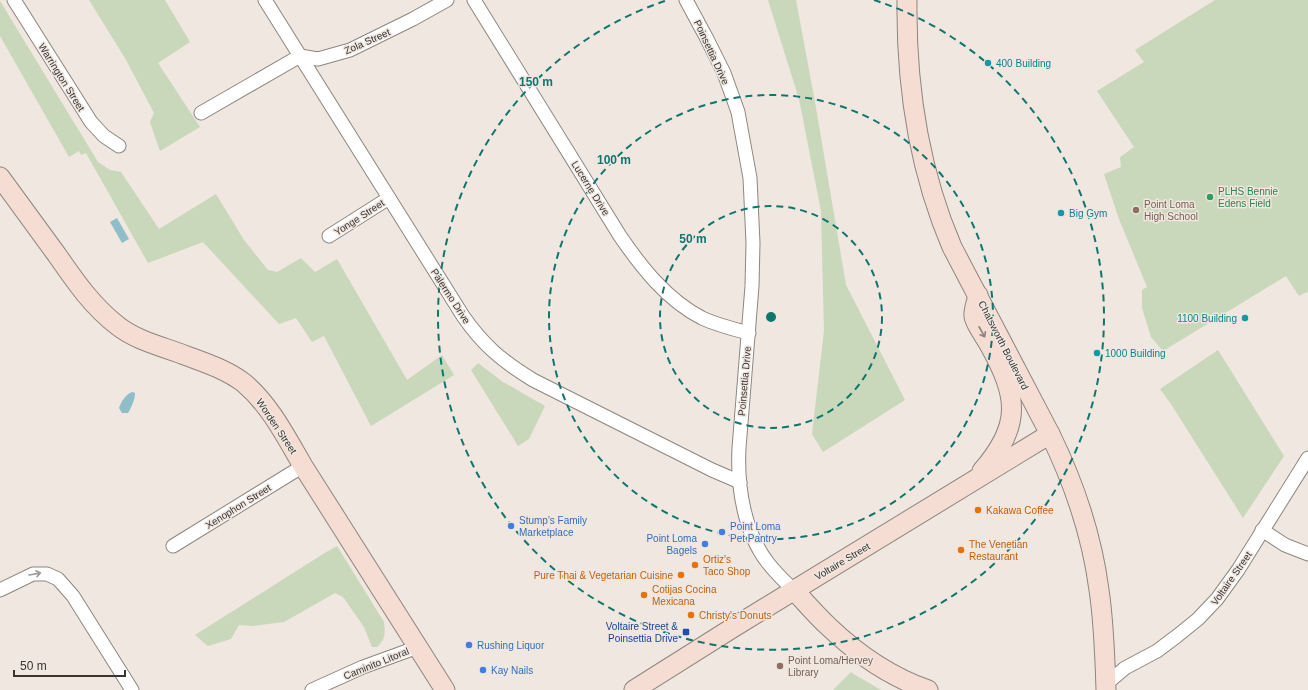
<svg xmlns="http://www.w3.org/2000/svg" width="1308" height="690" viewBox="0 0 1308 690" font-family="Helvetica,sans-serif">
	<rect width="100%" height="100%" fill="#efe7e0"/>
	<g fill="#c9d7ba">
		<polygon points="89,0 165,0 190,42 158,63 200,127 160,151 150,122 154,113 125,58"/>
		<polygon points="768,0 796,0 815,102 846,285 905,400 823,452 812,434 824,331 821,211 799,99"/>
		<polygon points="1215,0 1308,0 1308,293 1307,292 1299,296 1286,276 1163,351 1151,337 1142,308 1142,290 1147,287 1119,219 1104,174 1121,167 1120,157 1134,147 1097,91 1144,62 1135,50"/>
		<polygon points="0,1 98,162 110,170 121,172 159,229 216,194 244,240 268,270 277,272 301,258 315,272 337,259 407,380 442,355 454,375 371,426 324,336 312,342 296,318 279,324 203,242 148,263 86,153 81,155 79,151 69,157 0,36"/>
		<polygon points="1218,350 1284,456 1243,518 1171,404 1160,389"/>
		<polygon points="478,363 503,382 545,406 529,439 518,446 471,370"/>
		<path d="M337,546L384,622C385,633 386,639 377,647H372L364,627L343,597L335,593L284,622L252,626L239,625L231,639L208,646L195,635L323,554Z"/>
		<polygon points="851,672 852,673 881,690 833,690"/>
	</g>
	<g fill="#8fbec8">
		<polygon points="117,218 129,239 122,243 110,222"/>
		<path d="M132,392L135,393C135,400 131,408 128,413H122L119,408C121,402 126,394 132,392Z"/>
	</g>
	<g fill="none" stroke-linecap="round" stroke-linejoin="round">
		<g stroke="#8d867f" stroke-width="15">
			<g id="street">
				<polyline points="14,0 91,122 104,136 119,146"/>
				<path d="M265,0L463,316C483,345 502,361 533,380L712,470L740,482"/>
				<path d="M474,0L620,236C642,268 667,300 702,318C717,325 733,329 749,333"/>
				<path d="M686,0L706,37L724,73L738,112L750,178L753,243L752,286L739,448C737,487 744,532 768,563C776,573 785,582 794,590"/>
				<polyline points="201,113 300,56 318,59 350,50 413,19 447,0"/>
				<polyline points="329,236 389,198"/>
				<polyline points="1262,530 1285,545 1308,554"/>
				<polyline points="173,546 303,466"/>
				<polyline points="0,590 33,574 47,574 58,579 73,596 132,690"/>
				<polyline points="1106,684 1125,668 1157,651 1177,636 1198,619 1217,599 1238,570 1308,458"/>
				<polyline points="312,690 363,667 418,647"/>
			</g>
		</g>
		<g stroke="#8d867f" stroke-width="21">
			<g id="secondary">
				<path d="M907,0C906,84 919,170 952,247L1050,434C1074,483 1092,536 1099,590C1104,623 1105,657 1106,690"/>
				<path d="M0,177C19,203 38,229 57,255C75,281 92,306 118,326C137,341 164,347 187,356C206,363 227,370 244,383C270,405 286,437 303,466L445,690"/>
				<path d="M978,295C977,302 973,310 974,316C974,322 987,340 990,346C1018,397 1022,425 982,471"/>
				<path d="M794,590C805,602 816,615 828,626C856,653 891,677 928,690"/>
				<polyline points="634,690 734,627 1050,434"/>
			</g>
		</g>
		<use href="#street" stroke="#fff" stroke-width="13"/>
		<use href="#secondary" stroke="#f5ddd4" stroke-width="19"/>
	</g>
	<defs><path id="oneway-shaft" d="M-6 0H5M1.5-3L5.5 0L1.5 3" fill="none" stroke-width="1.6" stroke-linecap="round" stroke-linejoin="round"/></defs>
	<use stroke="#8e817b" href="#oneway-shaft" transform="translate(982 332) rotate(61)"/>
	<use stroke="#9c9a99" href="#oneway-shaft" transform="translate(35 574) rotate(-10)"/>
	<g fill="none" stroke="#0f766e" stroke-width="2" stroke-dasharray="7 5">
		<circle cx="771" cy="317" r="111"/>
		<circle cx="771" cy="317" r="222"/>
		<path d="M874 0A333 333 0 1 1 668 0"/>
	</g>
	<g fill="#0f9aa8" stroke="#efe7e0" stroke-width="1.5">
		<circle cx="988" cy="63" r="4"/>
		<circle cx="1061" cy="213" r="4"/>
		<circle cx="1245" cy="318" r="4"/>
		<circle cx="1097" cy="353" r="4"/>
	</g>
	<circle fill="#2e9e5b" stroke="#efe7e0" stroke-width="1.5" cx="1210" cy="197" r="4"/>
	<g fill="#8d6e63" stroke="#efe7e0" stroke-width="1.5">
		<circle cx="1136" cy="210" r="4"/>
		<circle cx="780" cy="666" r="4"/>
	</g>
	<g fill="#e8710a" stroke="#efe7e0" stroke-width="1.5">
		<circle cx="978" cy="510" r="4"/>
		<circle cx="961" cy="550" r="4"/>
		<circle cx="695" cy="565" r="4"/>
		<circle cx="681" cy="575" r="4"/>
		<circle cx="644" cy="595" r="4"/>
		<circle cx="691" cy="615" r="4"/>
	</g>
	<g fill="#3f7fe0" stroke="#efe7e0" stroke-width="1.5">
		<circle cx="511" cy="526" r="4"/>
		<circle cx="722" cy="532" r="4"/>
		<circle cx="705" cy="544" r="4"/>
		<circle cx="469" cy="645" r="4"/>
		<circle cx="483" cy="670" r="4"/>
	</g>
	<rect fill="#1a4fb4" stroke="#efe7e0" stroke-width="1.5" x="682" y="628" width="8" height="8" rx="2"/>
	<g text-anchor="middle" stroke-width="3" stroke-linejoin="round" paint-order="stroke">
		<g font-size="10" fill="#393533" stroke="#efe7e0">
			<text transform="translate(367 41) rotate(-24)" y="4">Zola Street</text>
			<text transform="translate(712 52) rotate(65)" y="4">Poinsettia Drive</text>
			<text transform="translate(62 77) rotate(58)" y="4">Warrington Street</text>
			<text transform="translate(591 188) rotate(58)" y="4">Lucerne Drive</text>
			<text transform="translate(359 217) rotate(-33)" y="4">Yonge Street</text>
			<text transform="translate(451 296) rotate(57)" y="4">Palermo Drive</text>
			<text transform="translate(1004 345) rotate(63)" y="4">Chatsworth Boulevard</text>
			<text transform="translate(744 381) rotate(-85)" y="4">Poinsettia Drive</text>
			<text transform="translate(277 426) rotate(56)" y="4">Worden Street</text>
			<text transform="translate(238 506) rotate(-32)" y="4">Xenophon Street</text>
			<text transform="translate(842 561) rotate(-31)" y="4">Voltaire Street</text>
			<text transform="translate(1231 578) rotate(-55)" y="4">Voltaire Street</text>
			<text transform="translate(376 663) rotate(-22)" y="4">Caminito Litoral</text>
		</g>
		<g font-size="10" fill="#0d838f" stroke="#efe7e0" text-anchor="start">
			<text x="996" y="67">400 Building</text>
			<text x="1069" y="217">Big Gym</text>
			<text x="1237" y="322" text-anchor="end">1100 Building</text>
			<text x="1105" y="357">1000 Building</text>
		</g>
		<g font-size="10" fill="#27864d" stroke="#efe7e0" text-anchor="start">
			<text x="1218" y="195">PLHS Bennie<tspan x="1218" dy="12">Edens Field</tspan></text>
		</g>
		<g font-size="10" fill="#785e54" stroke="#efe7e0" text-anchor="start">
			<text x="1144" y="208">Point Loma<tspan x="1144" dy="12">High School</tspan></text>
			<text x="788" y="664">Point Loma/Hervey<tspan x="788" dy="12">Library</tspan></text>
		</g>
		<g font-size="10" fill="#c56008" stroke="#efe7e0" text-anchor="start">
			<text x="986" y="514">Kakawa Coffee</text>
			<text x="969" y="548">The Venetian<tspan x="969" dy="12">Restaurant</tspan></text>
			<text x="703" y="563">Ortiz's<tspan x="703" dy="12">Taco Shop</tspan></text>
			<text x="673" y="579" text-anchor="end">Pure Thai &amp; Vegetarian Cuisine</text>
			<text x="652" y="593">Cotijas Cocina<tspan x="652" dy="12">Mexicana</tspan></text>
			<text x="699" y="619">Christy's Donuts</text>
		</g>
		<g font-size="10" fill="#366cbe" stroke="#efe7e0" text-anchor="start">
			<text x="519" y="524">Stump's Family<tspan x="519" dy="12">Marketplace</tspan></text>
			<text x="730" y="530">Point Loma<tspan x="730" dy="12">Pet Pantry</tspan></text>
			<text x="697" y="542" text-anchor="end">Point Loma<tspan x="697" dy="12">Bagels</tspan></text>
			<text x="477" y="649">Rushing Liquor</text>
			<text x="491" y="674">Kay Nails</text>
		</g>
		<g font-size="10" fill="#164399" stroke="#efe7e0" text-anchor="end">
			<text x="678" y="630">Voltaire Street &amp;<tspan x="678" dy="12">Poinsettia Drive</tspan></text>
		</g>
	</g>
	<circle cx="771" cy="317" r="6" fill="#0f766e" stroke="#efe7e0" stroke-width="2"/>
	<g font-size="12" text-anchor="middle" font-weight="bold" fill="#0f766e" stroke="#efe7e0" stroke-width="3" stroke-linejoin="round" paint-order="stroke">
		<text x="536" y="86">150 m</text>
		<text x="614" y="164">100 m</text>
		<text x="693" y="243">50 m</text>
	</g>
	<path d="M14 670v6h111v-6" fill="none" stroke="#393533" stroke-width="2"/>
	<text x="20" y="670" font-size="12" fill="#393533" stroke="#efe7e0" stroke-width="3" paint-order="stroke">50 m</text>
</svg>
